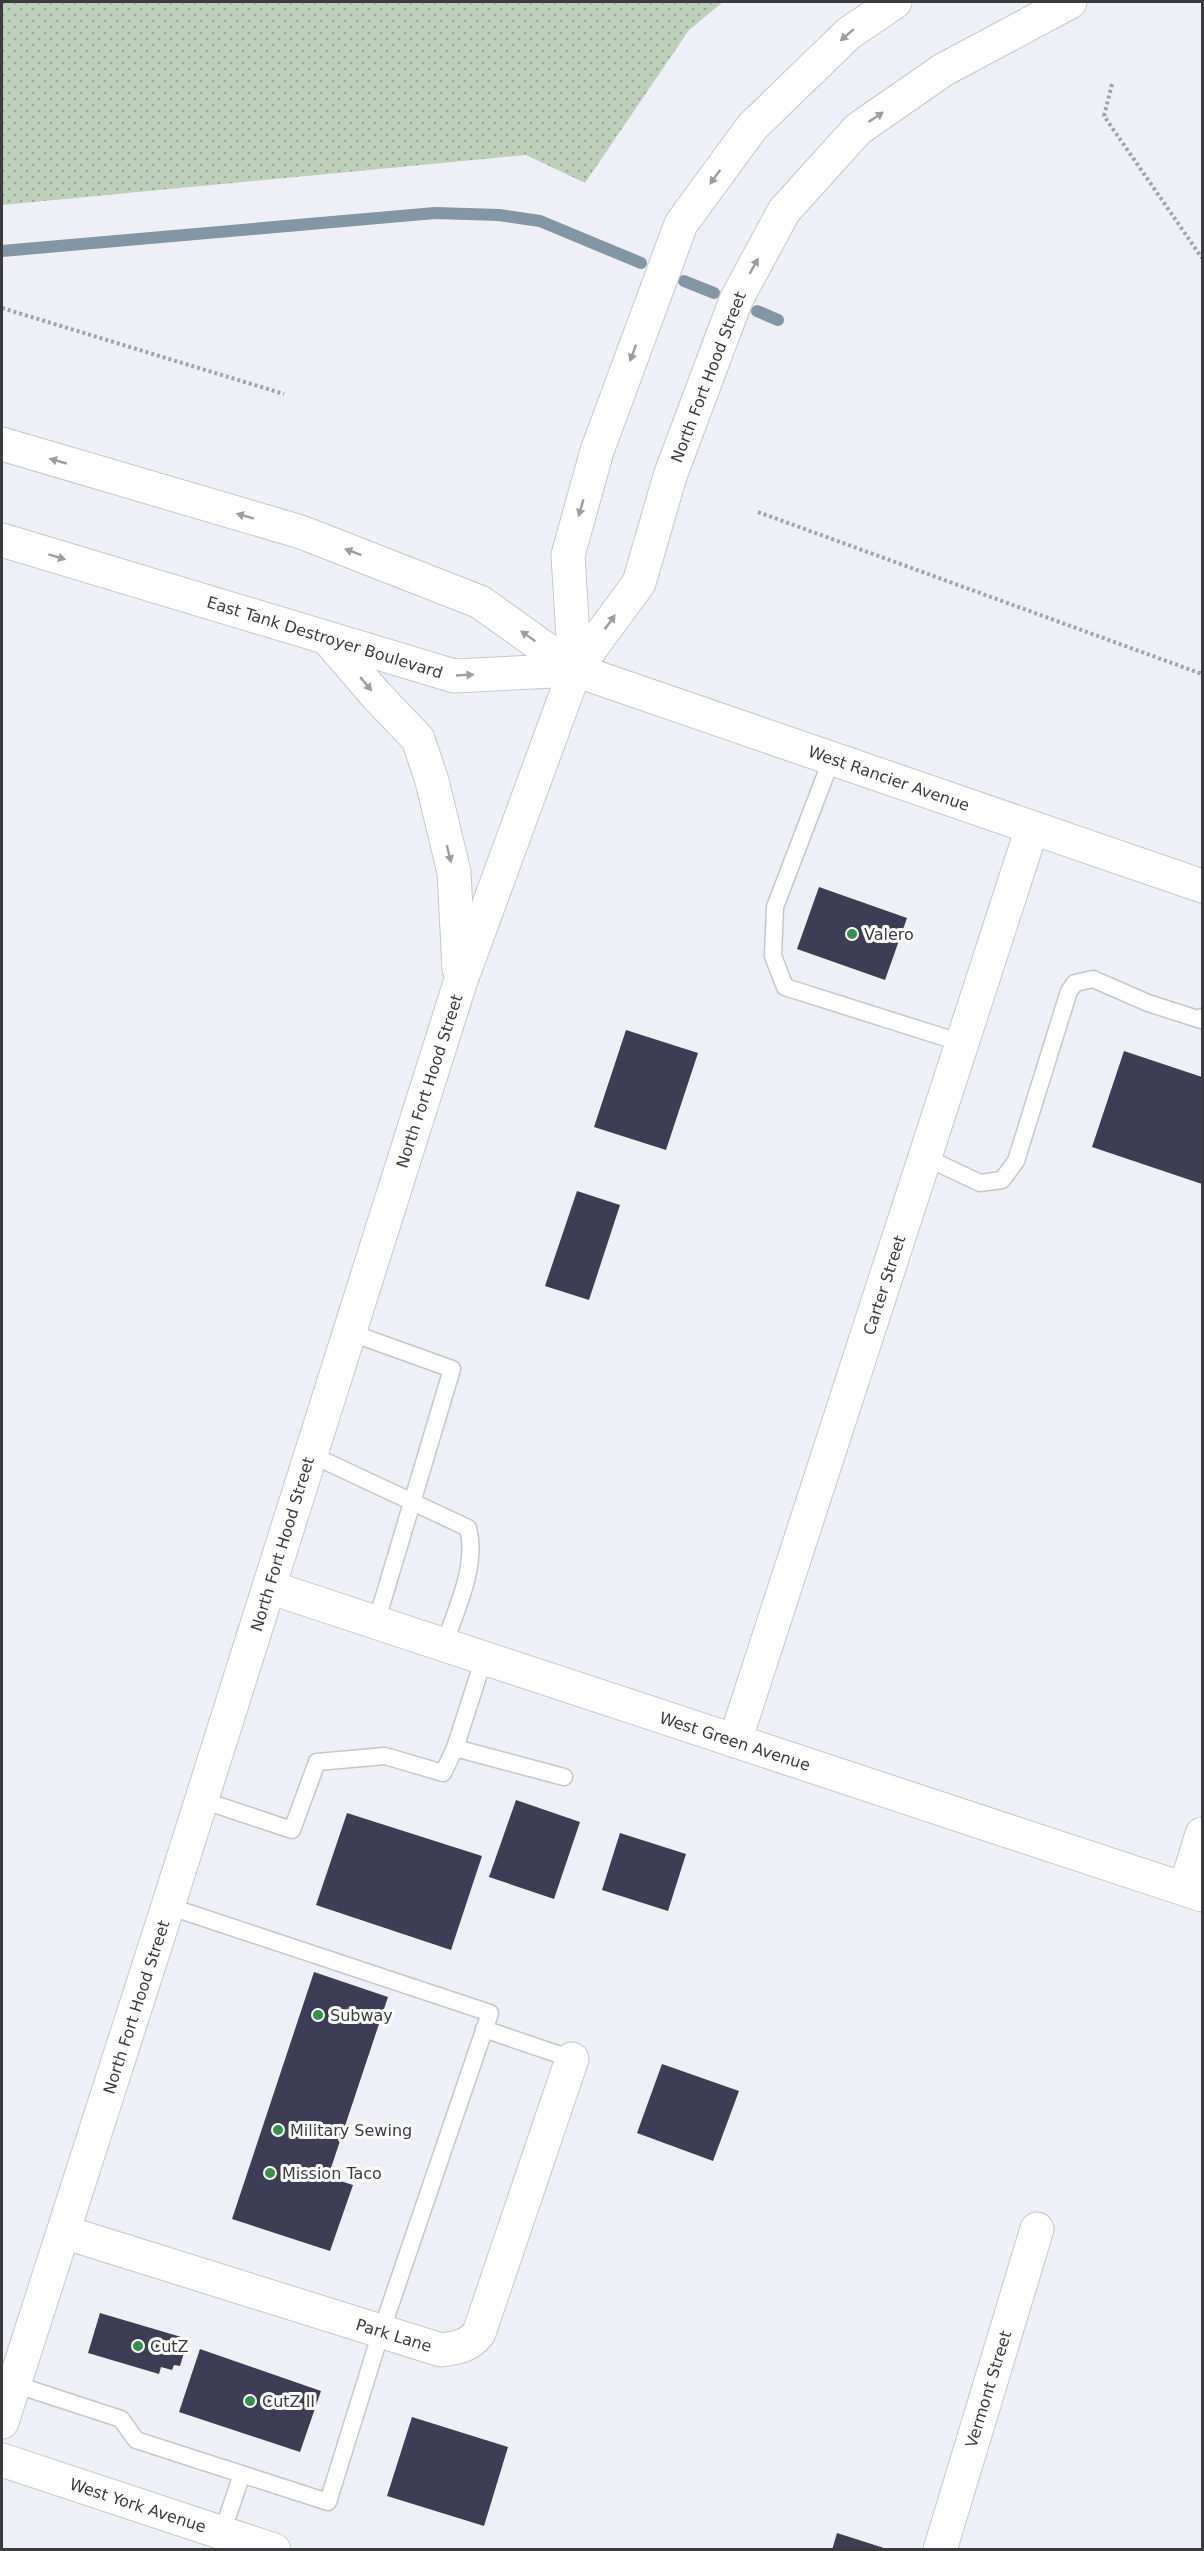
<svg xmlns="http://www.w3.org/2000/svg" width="1204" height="2551" viewBox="0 0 1204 2551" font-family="'DejaVu Sans',sans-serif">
	<defs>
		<pattern id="park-dots" width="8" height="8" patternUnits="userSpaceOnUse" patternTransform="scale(1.5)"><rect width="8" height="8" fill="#bdd0b9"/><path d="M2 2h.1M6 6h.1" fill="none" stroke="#9baa98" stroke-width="1.8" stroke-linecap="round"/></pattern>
	</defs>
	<rect width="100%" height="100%" fill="#eff0f7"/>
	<polygon fill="url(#park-dots)" points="2,2 723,2 689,30 585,183 526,155 2,205"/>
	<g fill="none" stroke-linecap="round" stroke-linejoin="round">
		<g stroke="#8396a6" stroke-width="12">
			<polyline points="2,251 435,213 499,215 540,221 641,263"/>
			<polyline points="684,281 714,293"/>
			<polyline points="757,311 778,320"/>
		</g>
	</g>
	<g fill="#3d3d56">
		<polygon points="819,887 907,918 885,980 797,949"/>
		<polygon points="626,1030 698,1053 666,1150 594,1127"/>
		<polygon points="1124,1051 1202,1077 1202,1184 1092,1147"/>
		<polygon points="577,1191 620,1205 589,1300 545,1286"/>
		<polygon points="516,1800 580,1822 554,1899 489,1877"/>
		<polygon points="347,1813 482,1856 451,1950 316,1905"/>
		<polygon points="620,1833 686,1854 668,1911 602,1890"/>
		<polygon points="314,1972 388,1997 328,2177 353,2185 330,2251 232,2219"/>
		<polygon points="662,2064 739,2091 713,2161 637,2133"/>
		<polygon points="100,2313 188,2339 180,2366 174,2365 172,2370 161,2367 159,2374 88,2353"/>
		<polygon points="200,2349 321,2391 300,2452 179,2412"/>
		<polygon points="412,2417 508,2447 484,2526 387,2496"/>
		<polygon points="837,2533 884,2548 883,2550 832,2550"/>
	</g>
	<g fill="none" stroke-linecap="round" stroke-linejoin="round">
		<g stroke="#c6c6cd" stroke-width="19">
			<g id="lane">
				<polyline points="832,758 775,907 773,956 785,987 962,1043"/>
				<polyline points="925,1157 980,1183 1002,1180 1016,1161 1069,991 1075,983 1093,979 1148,1003 1201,1020 1202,1017"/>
				<polyline points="349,1332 452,1369 376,1623"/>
				<path d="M310,1454L468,1528C478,1565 456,1610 444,1645"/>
				<polyline points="455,1748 564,1777"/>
				<polyline points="202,1800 292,1830 317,1762 385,1756 443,1773 455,1748 484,1658"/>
				<polyline points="484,2029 572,2059"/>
				<polyline points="14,2384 121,2419 136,2440 328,2502 381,2332 490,2013 168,1906"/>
				<polyline points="222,2533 242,2474"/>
			</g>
		</g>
		<g stroke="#c6c6cd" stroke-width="35">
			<g id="street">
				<polyline points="269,1587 1202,1895"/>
				<polyline points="735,1741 1032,828"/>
				<polyline points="1185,1889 1202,1834"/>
				<path d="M64,2232L441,2350C457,2348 469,2346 479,2333L572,2059"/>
				<polyline points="2,2460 274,2550"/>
				<polyline points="940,2550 1037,2229"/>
			</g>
		</g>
		<g stroke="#c6c6cd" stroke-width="35">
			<g id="secondary">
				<polyline points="2,444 301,532 480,602 575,670 1202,886"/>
				<polyline points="2,540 454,676 575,670"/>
				<polyline points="328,639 376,695 418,739 432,781 454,872 459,969"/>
				<polyline points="575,670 568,555 597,451 681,224 752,127 849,33 895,2"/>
				<polyline points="2,2422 168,1906 460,983 575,670 639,583 670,476 736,300 784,211 858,129 943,70 1070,2"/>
			</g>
		</g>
		<g stroke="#a3a4a9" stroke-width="4" stroke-dasharray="3 3" stroke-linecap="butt">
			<polyline points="1112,84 1104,116 1202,258"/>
			<polyline points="2,308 284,394"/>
			<polyline points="758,512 1202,674"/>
		</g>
		<use href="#lane" stroke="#fff" stroke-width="16"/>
		<use href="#street" stroke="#fff" stroke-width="33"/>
		<use href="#secondary" stroke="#fff" stroke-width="33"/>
	</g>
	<defs><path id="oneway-solid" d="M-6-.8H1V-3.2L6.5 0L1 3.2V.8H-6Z" transform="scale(1.5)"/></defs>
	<g fill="#9d9d9e">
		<use href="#oneway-solid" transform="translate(847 35) rotate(139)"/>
		<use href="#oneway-solid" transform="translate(876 117) rotate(-34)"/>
		<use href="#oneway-solid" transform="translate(715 177) rotate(126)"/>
		<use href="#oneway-solid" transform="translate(754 266) rotate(-61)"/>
		<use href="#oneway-solid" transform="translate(633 353) rotate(110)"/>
		<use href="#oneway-solid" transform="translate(58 461) rotate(-164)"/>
		<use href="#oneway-solid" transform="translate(581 508) rotate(106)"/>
		<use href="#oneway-solid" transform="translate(245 516) rotate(-164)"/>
		<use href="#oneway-solid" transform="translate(353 552) rotate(-159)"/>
		<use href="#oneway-solid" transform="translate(57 557) rotate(17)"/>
		<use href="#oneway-solid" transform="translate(610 622) rotate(-54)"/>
		<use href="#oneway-solid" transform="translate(528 636) rotate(-145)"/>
		<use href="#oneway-solid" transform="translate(465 675) rotate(-3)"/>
		<use href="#oneway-solid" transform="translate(366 684) rotate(50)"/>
		<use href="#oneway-solid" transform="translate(449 854) rotate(76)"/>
	</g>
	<g fill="#329348" stroke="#fff" stroke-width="2">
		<circle cx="852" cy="934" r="6"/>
		<circle cx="318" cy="2015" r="6"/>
		<circle cx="278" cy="2130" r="6"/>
		<circle cx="270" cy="2173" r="6"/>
		<circle cx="138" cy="2346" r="6"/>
		<circle cx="250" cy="2401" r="6"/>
	</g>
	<g text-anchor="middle" stroke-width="6" stroke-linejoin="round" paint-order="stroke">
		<g font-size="16" fill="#3b3b3e" stroke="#fff">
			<text transform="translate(708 377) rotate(-69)" y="6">North Fort Hood Street</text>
			<text transform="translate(325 637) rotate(17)" y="6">East Tank Destroyer Boulevard</text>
			<text transform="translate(889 778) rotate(19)" y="6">West Rancier Avenue</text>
			<text transform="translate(429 1081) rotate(-72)" y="6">North Fort Hood Street</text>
			<text transform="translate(884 1285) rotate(-72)" y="6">Carter Street</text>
			<text transform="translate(282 1544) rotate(-73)" y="6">North Fort Hood Street</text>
			<text transform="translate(735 1741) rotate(18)" y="6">West Green Avenue</text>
			<text transform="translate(136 2007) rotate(-72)" y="6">North Fort Hood Street</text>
			<text transform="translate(394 2335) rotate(17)" y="6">Park Lane</text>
			<text transform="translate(988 2389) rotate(-73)" y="6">Vermont Street</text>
			<text transform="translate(138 2505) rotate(18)" y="6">West York Avenue</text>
		</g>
		<g font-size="16" fill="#3b3b3e" stroke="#fff" text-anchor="start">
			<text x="864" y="940">Valero</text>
			<text x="330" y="2021">Subway</text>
			<text x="290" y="2136">Military Sewing</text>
			<text x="282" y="2179">Mission Taco</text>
			<text x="150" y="2352">CutZ</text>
			<text x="262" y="2407">CutZ II</text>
		</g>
	</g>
	<rect width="1204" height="2551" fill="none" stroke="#3b3b3e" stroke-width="6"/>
</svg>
